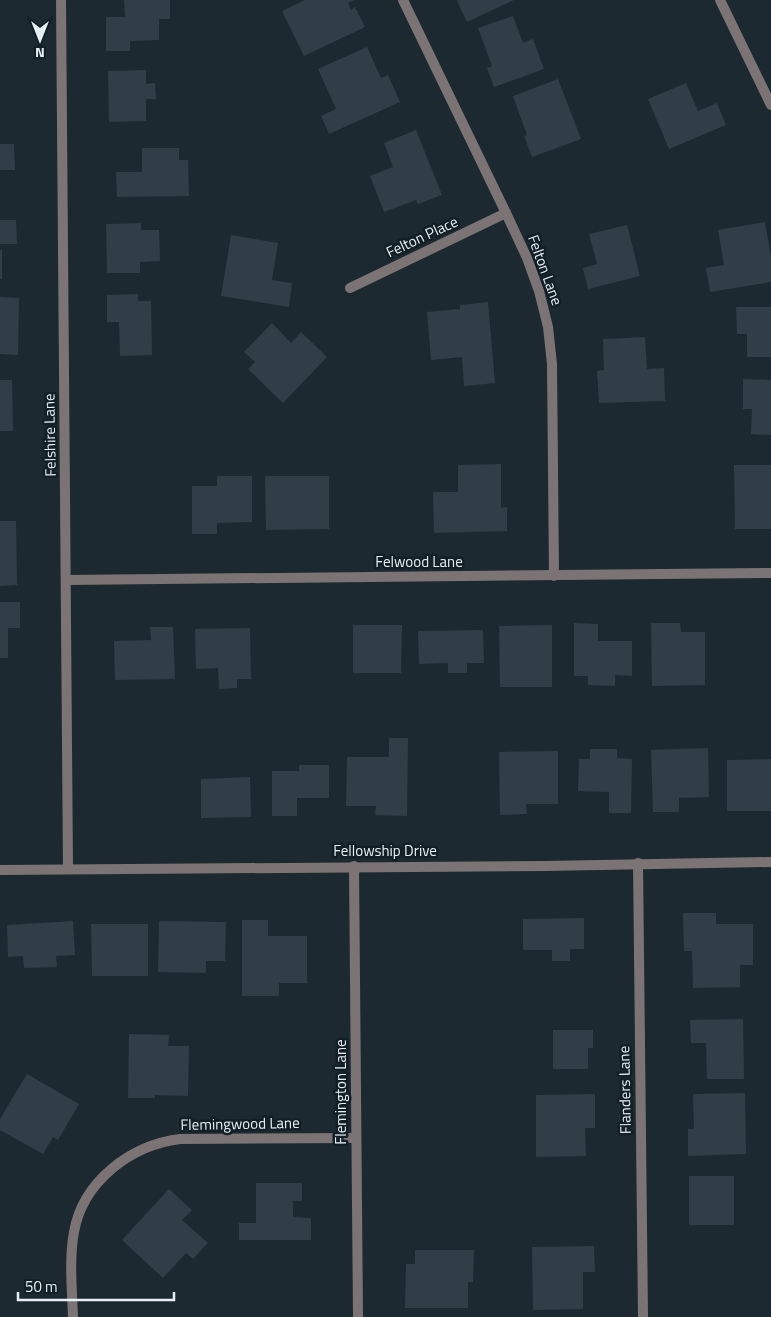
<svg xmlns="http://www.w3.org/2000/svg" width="771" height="1317" viewBox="0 0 771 1317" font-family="'Titillium Web',sans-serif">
	<rect width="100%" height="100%" fill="#1c2931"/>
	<g fill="#313e47">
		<polygon points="124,0 170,0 170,19 159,19 159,40 130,41 130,51 106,51 106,17 125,17"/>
		<polygon points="305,0 354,0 348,3 351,10 355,7 365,27 304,56 282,11"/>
		<polygon points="458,0 514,0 467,22 457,1"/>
		<polygon points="513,16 523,43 533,39 544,69 494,87 487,68 492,66 478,28"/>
		<polygon points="367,47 381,78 388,75 400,102 329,134 321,116 336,109 318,69"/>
		<polygon points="146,70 146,84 155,83 156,99 146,99 146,121 109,122 108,71"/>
		<polygon points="558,79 581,139 532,157 524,136 527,135 513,96"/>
		<polygon points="686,83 698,111 717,103 726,125 669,149 648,99"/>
		<polygon points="416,130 442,195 418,204 416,200 384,212 370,176 393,167 384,143"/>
		<polygon points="0,144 14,144 15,170 0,170"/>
		<polygon points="142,148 179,148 179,160 188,160 189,196 117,197 116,172 142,172"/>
		<polygon points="0,220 16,220 17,244 0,244"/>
		<polygon points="765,222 771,257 771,282 710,292 706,268 724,265 718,230"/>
		<polygon points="141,223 141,230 159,230 160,261 140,262 140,273 107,273 106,224"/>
		<polygon points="627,225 640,276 588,289 583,268 597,264 589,234"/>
		<polygon points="231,235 278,243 272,280 292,283 289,307 221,296"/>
		<rect x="0" y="250" width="2" height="29"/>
		<polygon points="138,294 138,301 151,301 152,355 120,356 119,322 107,322 107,295"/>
		<polygon points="0,297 19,298 18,355 0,354"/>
		<polygon points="488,302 495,383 464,386 462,357 431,360 427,312 460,309 460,305"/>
		<polygon points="736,307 771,307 771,357 747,357 747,334 737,334"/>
		<polygon points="272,323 291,343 301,332 327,357 283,403 248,369 255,362 244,352"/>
		<polygon points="645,337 647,369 664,368 665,401 599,403 597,371 604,370 603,339"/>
		<polygon points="743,379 771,380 771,435 751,434 752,409 743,409"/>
		<polygon points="0,380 12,380 13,431 0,431"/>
		<polygon points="501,464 501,508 507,507 507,531 434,533 433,492 458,492 458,465"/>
		<polygon points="734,465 771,465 771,529 735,529"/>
		<polygon points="217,476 252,476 252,522 217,523 217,534 192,534 192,486 217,486"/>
		<polygon points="265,476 329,476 329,529 266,530"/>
		<polygon points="0,521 16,521 17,585 0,586"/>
		<polygon points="0,602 20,602 20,628 8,628 8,658 0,658"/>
		<polygon points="574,623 598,624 598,641 632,641 632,676 615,675 615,686 588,685 588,676 574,676"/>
		<polygon points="651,623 680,623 681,632 705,632 705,685 652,686"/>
		<polygon points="353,625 402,625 401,673 353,673"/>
		<polygon points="552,625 552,687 500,687 499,626"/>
		<polygon points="150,627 173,627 175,679 115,680 114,641 151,640"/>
		<polygon points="250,628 251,679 237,679 237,688 219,689 218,668 196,669 195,629"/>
		<polygon points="483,630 484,663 467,663 467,673 448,673 448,663 419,664 418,631"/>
		<polygon points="389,738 408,738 407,816 375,815 376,806 346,806 347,757 389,757"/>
		<polygon points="708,748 709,797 679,798 679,812 653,812 651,750"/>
		<polygon points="590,749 617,749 617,758 632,759 631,813 609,813 609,792 578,791 579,759 590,759"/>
		<polygon points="558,751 558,804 526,804 527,814 500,815 499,752"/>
		<polygon points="771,759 771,811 727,811 727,760"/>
		<polygon points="299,765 329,765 329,798 297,798 297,816 272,816 272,771 299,771"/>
		<polygon points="250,777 251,817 201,818 201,779"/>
		<polygon points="683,913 716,913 716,924 753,924 753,965 740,965 740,987 693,988 692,951 684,951"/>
		<polygon points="584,918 584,949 570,949 570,961 552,961 552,950 523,950 523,919"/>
		<polygon points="242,920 268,920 268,936 307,936 307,983 279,983 279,996 242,996"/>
		<polygon points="73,921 75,955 56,956 57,967 24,968 23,956 8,957 7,925"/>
		<polygon points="159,921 226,922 225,961 206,961 206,973 158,972"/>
		<polygon points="91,924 148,924 148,976 92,976"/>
		<polygon points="743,1019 744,1079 707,1079 706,1043 691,1043 690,1020"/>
		<polygon points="553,1030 593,1030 593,1048 588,1048 588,1069 553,1069"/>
		<polygon points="129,1034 169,1035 168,1046 189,1046 188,1096 155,1095 155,1098 128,1098"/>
		<polygon points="27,1074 79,1104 58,1140 53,1137 43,1154 0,1130 0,1119"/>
		<polygon points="745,1093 746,1154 688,1156 688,1129 694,1129 693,1094"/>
		<polygon points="595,1094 595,1128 585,1128 586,1156 536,1157 536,1095"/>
		<rect x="689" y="1176" width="45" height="49"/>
		<polygon points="256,1183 302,1183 302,1201 293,1201 293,1217 311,1218 311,1240 239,1240 239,1223 256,1223"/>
		<polygon points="169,1189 192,1210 182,1220 208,1243 193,1259 186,1253 163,1278 122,1240"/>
		<polygon points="594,1246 595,1272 583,1272 583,1309 533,1310 532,1247"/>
		<polygon points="415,1250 474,1250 473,1282 468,1282 468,1308 405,1308 406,1264 415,1264"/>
	</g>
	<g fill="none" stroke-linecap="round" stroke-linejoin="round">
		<g stroke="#7c7474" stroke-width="10">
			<polyline points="61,0 68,869"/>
			<polyline points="403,0 506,213 527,258 539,291 548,327 552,364 554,576"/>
			<polyline points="720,0 771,105"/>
			<polyline points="350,288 506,213"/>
			<polyline points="66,580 771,573"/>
			<polyline points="638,863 643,1317"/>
			<polyline points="354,866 358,1317"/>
			<polyline points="0,870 545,866 771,862"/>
			<path d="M73,1317C72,1289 69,1259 74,1232C83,1181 131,1145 180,1139L356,1138"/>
		</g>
	</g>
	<g text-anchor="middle" stroke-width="5" stroke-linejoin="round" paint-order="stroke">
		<g font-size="15" fill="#e6eff4" stroke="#131f27">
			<text transform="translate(422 237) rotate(-25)" y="5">Felton Place</text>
			<text transform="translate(545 270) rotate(70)" y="5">Felton Lane</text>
			<text transform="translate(50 435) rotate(-91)" y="5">Felshire Lane</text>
			<text x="419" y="567">Felwood Lane</text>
			<text x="385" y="856">Fellowship Drive</text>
			<text transform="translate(625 1090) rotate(-91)" y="5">Flanders Lane</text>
			<text transform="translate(341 1092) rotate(-90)" y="5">Flemington Lane</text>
			<text transform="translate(240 1124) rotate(-1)" y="5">Flemingwood Lane</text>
		</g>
	</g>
	<g transform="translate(40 40) rotate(180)" stroke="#131f27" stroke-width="4" paint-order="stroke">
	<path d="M0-4L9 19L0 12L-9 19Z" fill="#e6eff4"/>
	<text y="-8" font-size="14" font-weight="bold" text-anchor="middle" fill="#e6eff4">N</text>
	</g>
	<path d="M18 1292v8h156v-8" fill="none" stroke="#e6eff4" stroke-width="2.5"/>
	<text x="25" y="1292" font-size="15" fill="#e6eff4" stroke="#131f27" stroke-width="4" paint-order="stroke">50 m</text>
</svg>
